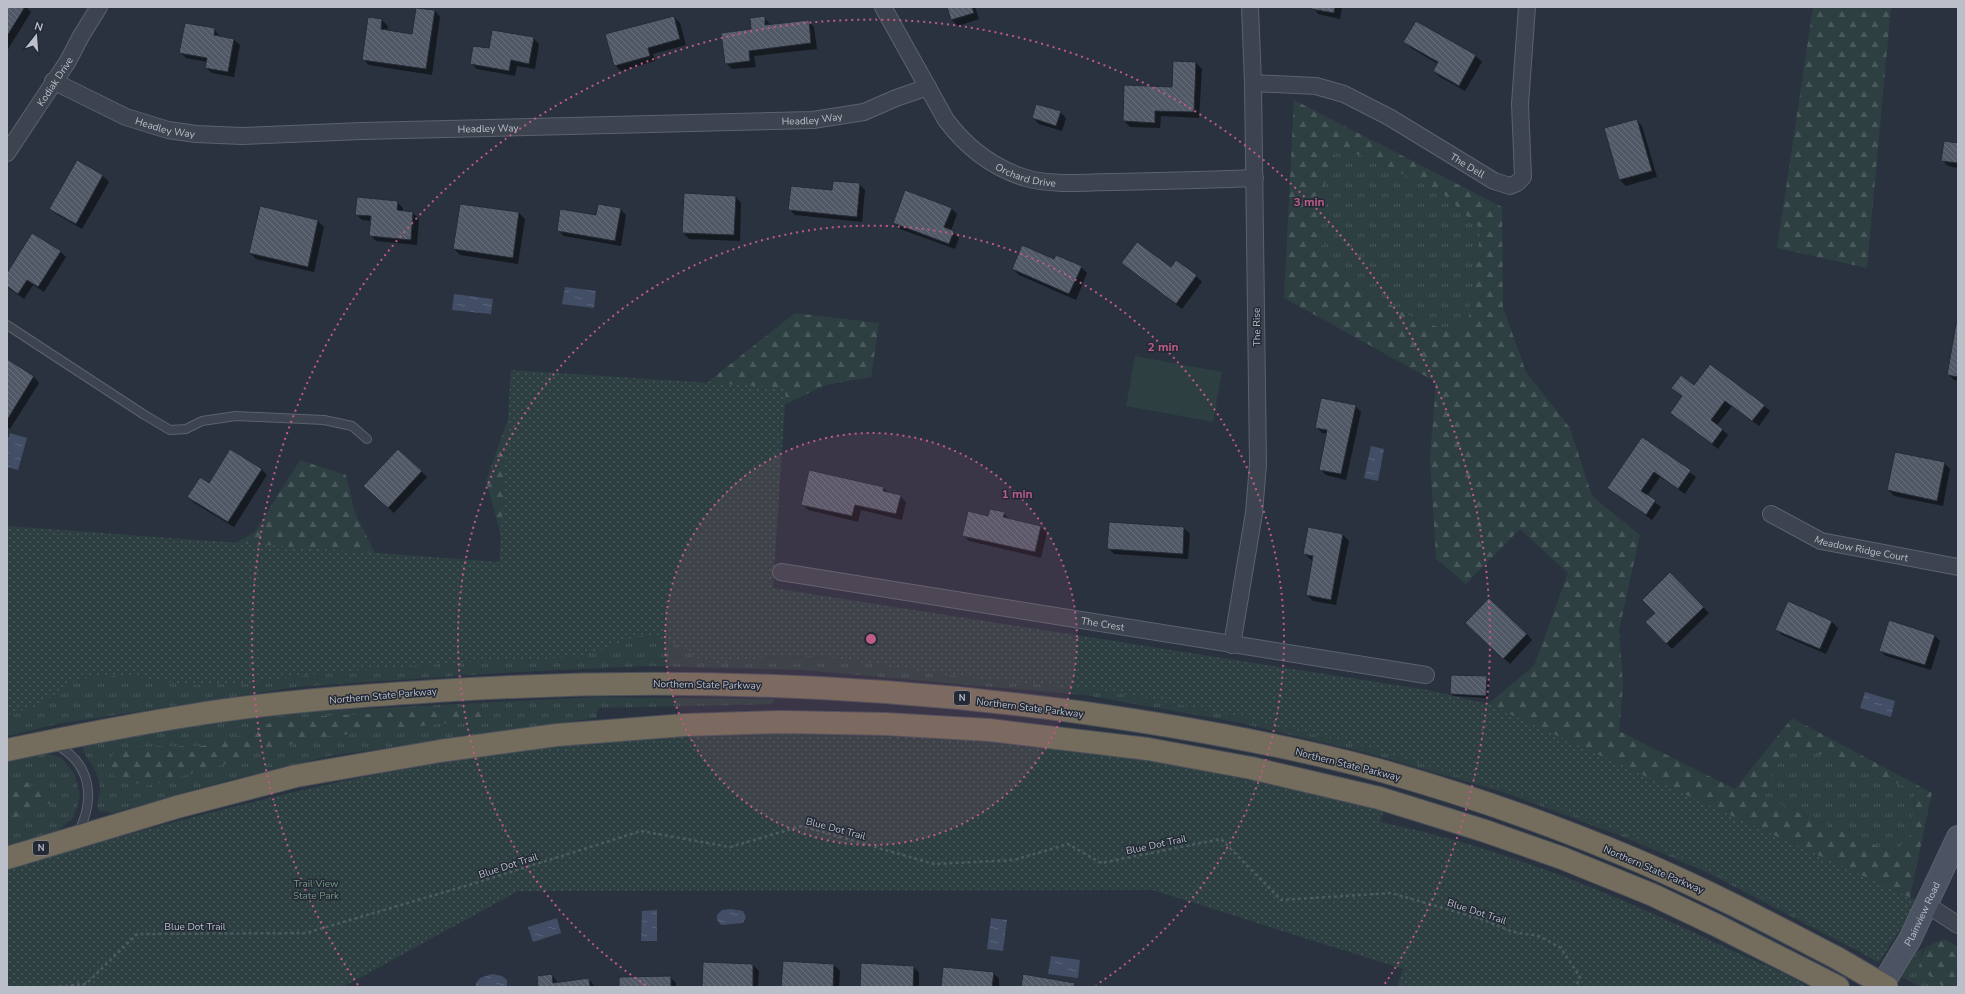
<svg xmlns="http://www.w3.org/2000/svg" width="1965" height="994" viewBox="0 0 1965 994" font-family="'Nunito Sans',sans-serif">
	<defs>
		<pattern id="grass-tufts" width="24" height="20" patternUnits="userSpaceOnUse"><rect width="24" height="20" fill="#2d3f41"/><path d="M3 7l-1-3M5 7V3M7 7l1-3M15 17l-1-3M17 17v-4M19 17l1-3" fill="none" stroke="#4a595b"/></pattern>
		<pattern id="forest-firs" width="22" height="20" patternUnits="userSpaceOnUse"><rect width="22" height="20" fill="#2d3f41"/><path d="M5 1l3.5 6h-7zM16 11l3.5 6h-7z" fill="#4a595b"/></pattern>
		<pattern id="park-dots" width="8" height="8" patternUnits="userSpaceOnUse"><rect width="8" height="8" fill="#2d3f41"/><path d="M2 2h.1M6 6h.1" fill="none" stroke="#4a595b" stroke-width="1.8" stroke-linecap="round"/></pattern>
		<pattern id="water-ripples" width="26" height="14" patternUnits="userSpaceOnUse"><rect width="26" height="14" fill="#424e66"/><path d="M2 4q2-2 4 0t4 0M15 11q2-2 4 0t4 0" fill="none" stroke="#5b667b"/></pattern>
		<pattern id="building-back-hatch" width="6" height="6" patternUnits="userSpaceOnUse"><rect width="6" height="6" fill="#515967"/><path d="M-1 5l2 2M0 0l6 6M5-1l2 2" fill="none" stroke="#686f7b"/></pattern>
	</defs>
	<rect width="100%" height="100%" fill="#2a323f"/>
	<g fill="url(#grass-tufts)">
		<polygon points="1337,147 1374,160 1441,192 1481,229 1468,322 1451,331 1417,320 1367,291 1326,262 1320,230 1322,191"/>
		<polygon points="608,627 853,652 1220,706 1470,768 1771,892 1879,962 1706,872 1621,836 1506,793 1367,753 1236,722 1084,695 802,670 646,666 499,673 297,687 57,724 7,736 7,703 53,681"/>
		<path d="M595,697L775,699L771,704L598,708L596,718L329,756L226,781L112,813L99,811C95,803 100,798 100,789C100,775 90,762 83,751L84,744L92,740L222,722L321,711Z"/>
		<polygon points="1797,745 1909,788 1914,794 1913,813 1909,841 1893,851 1867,843 1764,797 1774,767"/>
		<polygon points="40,751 62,758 75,775 80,797 73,818 59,830 7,846 7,756"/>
		<polygon points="1929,945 1922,951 1919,967 1943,987 1920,987 1902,977 1917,952"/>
	</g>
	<g fill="url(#forest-firs)" fill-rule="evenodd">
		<polygon points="1813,7 1891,7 1867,268 1777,248"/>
		<path d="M1294,100L1502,207L1503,307L1526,372L1570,428L1592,496L1640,535L1619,630L1623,686L1619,731L1735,789L1792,718L1932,793L1910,897L1877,962L1771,892L1470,768L1220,706L668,631L220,551L255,532L300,460L346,475L355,513L379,561L511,571L486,481L521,382L699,389L795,313L879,323L871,377L825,385L774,410L769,594L1488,704L1534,666L1568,573L1520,529L1466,584L1436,559L1430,458L1436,382L1284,298ZM1337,147L1374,160L1441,192L1481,229L1468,322L1451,331L1417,320L1367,291L1326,262L1320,230L1322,191ZM1797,745L1909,788L1914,794L1913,813L1909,841L1893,851L1867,843L1764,797L1774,767Z"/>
		<polygon points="483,708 481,717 456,722 322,737 258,751 216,767 146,786 113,776 109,759 120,747 202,746 244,735 282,718"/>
		<polygon points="25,781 55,801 19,816 7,818 7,783"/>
		<path d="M1945,939L1958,947V987H1943L1919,967C1923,947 1926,946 1945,939Z"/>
	</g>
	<g fill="url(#park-dots)">
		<polygon points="511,370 786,388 773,588 1428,690 1488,704 1918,901 1879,962 1727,879 1628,834 1528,797 1374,749 1251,719 1109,691 955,676 819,656 769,657 720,663 700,660 682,648 659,637 637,636 584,657 468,662 323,673 244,684 189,685 124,675 78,679 39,705 7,715 7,526 499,562"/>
		<path d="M737,733L904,736L1099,750L1254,781L1384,810L1380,822C1498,846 1610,892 1718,944C1747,958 1780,970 1808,987H1397L1403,969L1153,890L518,891L343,987H7V869C128,834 249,800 373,775C493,751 615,739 737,733Z"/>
	</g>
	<polygon fill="#2d3f41" points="1135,356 1222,372 1213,422 1126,406"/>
	<g fill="url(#water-ripples)">
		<polygon points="565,287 596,291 594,308 562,304"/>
		<polygon points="454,294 493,299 491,314 452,310"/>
		<polygon points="10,433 27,438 18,470 7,467 7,443"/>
		<polygon points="1371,446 1384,449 1378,481 1364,478"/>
		<polygon points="1865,692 1895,701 1891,717 1860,708"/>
		<polygon points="731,909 743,911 746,917 743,923 721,925 717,920 717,915 722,910"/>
		<polygon points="657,910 657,941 641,941 642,911"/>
		<polygon points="557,918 561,933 533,942 528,927"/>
		<polygon points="991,918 1007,920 1003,951 987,949"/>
		<polygon points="1051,956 1080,960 1078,978 1048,974"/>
		<polygon points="492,974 502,976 507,980 507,987 476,987 476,983 480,978"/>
	</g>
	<g fill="#0007">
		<polygon points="7,7 26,7 31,12 7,51"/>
		<polygon points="948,7 975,7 979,19 958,26 952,20"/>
		<polygon points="1313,7 1342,7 1340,19 1318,14"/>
		<polygon points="435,11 440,17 432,75 369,65 363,59 382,20 388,26 387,31 413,35"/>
		<polygon points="674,17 680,23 686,45 653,54 655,61 621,71 615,65"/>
		<polygon points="764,17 770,25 808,21 814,27 817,49 754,56 756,67 732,69 726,63"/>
		<polygon points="1416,22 1476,56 1482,62 1465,91 1440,77 1434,71 1438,64 1411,48 1405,42"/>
		<polygon points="214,29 220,37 234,40 240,45 234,77 212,73 206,68 208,62 186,58 180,52"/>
		<polygon points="533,38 539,44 535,69 517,66 515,76 477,69 471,63 489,49"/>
		<polygon points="1196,63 1202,69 1199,118 1161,116 1160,128 1130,127 1124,121 1173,88"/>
		<polygon points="1060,112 1066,118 1062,131 1039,124 1033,118"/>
		<polygon points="1636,120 1642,126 1657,177 1626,186 1620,180"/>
		<polygon points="1958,144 1958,168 1948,166 1942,160"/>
		<polygon points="77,161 103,176 109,182 82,229 56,214 50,208"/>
		<polygon points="859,184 865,190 862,222 795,215 789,209"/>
		<polygon points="736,197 741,203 740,241 689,239 683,233"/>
		<polygon points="397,202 403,208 403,212 413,213 419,219 417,245 376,241 370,235 371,221 362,220 356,214"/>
		<polygon points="461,205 519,213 525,219 518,264 460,255 454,249"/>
		<polygon points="261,208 318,221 324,227 314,272 256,259 250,253"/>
		<polygon points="951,208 957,214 951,231 959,238 955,249 900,229 894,223"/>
		<polygon points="620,209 626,215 621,246 564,236 558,230"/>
		<polygon points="60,251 66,257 44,292 33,285 24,299 7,287 7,275"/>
		<polygon points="1054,261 1081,267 1087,273 1076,300 1019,275 1013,269"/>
		<polygon points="1123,263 1171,268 1196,276 1202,282 1182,309"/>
		<polygon points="1958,326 1958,381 1954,380 1948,374"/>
		<polygon points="7,360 34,377 39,383 10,429 7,427"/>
		<polygon points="1694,387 1764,406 1770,411 1759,426 1732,406 1717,425 1728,435 1718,449 1671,412"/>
		<polygon points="1355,406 1361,412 1346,480 1326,475 1320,469 1327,434 1322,433 1316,427"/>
		<polygon points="1643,438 1696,477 1685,494 1660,477 1647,496 1661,507 1652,520 1608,488"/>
		<polygon points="398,450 427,477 394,513 370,491"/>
		<polygon points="1944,463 1950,469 1943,506 1894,496 1888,490"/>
		<polygon points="261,469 267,475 234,527 194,503 189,497 209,485"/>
		<polygon points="884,488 890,494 900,496 906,502 902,520 861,510 858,522 808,510 802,504"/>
		<polygon points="1004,513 1010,520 1041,527 1047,533 1041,558 969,541 963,535 989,517"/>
		<polygon points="1110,523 1184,528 1190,534 1188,559 1114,554 1108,548"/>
		<polygon points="1343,535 1349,541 1336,605 1313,601 1307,595 1313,560 1310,559 1304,553"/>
		<polygon points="1670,574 1709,613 1672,649 1647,622 1656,613"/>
		<polygon points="1832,622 1838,628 1826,654 1782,635 1776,629"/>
		<polygon points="1472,629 1527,634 1532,640 1510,664"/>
		<polygon points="1934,635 1940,641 1931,670 1886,656 1880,651"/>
		<polygon points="1487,677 1489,680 1488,698 1454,696 1451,694"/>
		<polygon points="753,965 759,971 758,987 703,987"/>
		<polygon points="834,965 840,971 839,987 782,987"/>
		<polygon points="914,967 919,973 919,987 861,987"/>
		<polygon points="993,973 999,979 999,987 942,987"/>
		<polygon points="552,975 558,983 589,979 595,987 539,987"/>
		<polygon points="670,977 676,983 676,987 620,987"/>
	</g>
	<g fill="url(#building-back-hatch)" stroke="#252b37">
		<polygon points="7,7 25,7 7,36"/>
		<polygon points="947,7 972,7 974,13 951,20"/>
		<polygon points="1312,7 1335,7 1334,13 1311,9"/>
		<polygon points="416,8 435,10 426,69 362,60 368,17 382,19 381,29 412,34"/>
		<polygon points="674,16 680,39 648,48 650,56 614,66 605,34"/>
		<polygon points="765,16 765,25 809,20 811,43 749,51 750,61 725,64 721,33 751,29 750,18"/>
		<polygon points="1416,21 1476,55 1459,86 1433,71 1438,62 1403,42"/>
		<polygon points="185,23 215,28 214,35 234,39 228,72 205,68 207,58 179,53"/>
		<polygon points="492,30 534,37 529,64 511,60 509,71 470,64 473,46 489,48"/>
		<polygon points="1173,61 1196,62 1194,112 1155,111 1155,123 1123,121 1124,85 1172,87"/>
		<polygon points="1036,104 1061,111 1056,126 1032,118"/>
		<polygon points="1637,119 1652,171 1619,180 1604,128"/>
		<polygon points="1944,141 1958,143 1958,163 1941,161"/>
		<polygon points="77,160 103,175 76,224 49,209"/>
		<polygon points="833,181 860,183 857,217 788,210 791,186 832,190"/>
		<polygon points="905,190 952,208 944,227 954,231 949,244 893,223"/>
		<polygon points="684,193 736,196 734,235 682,233"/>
		<polygon points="357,197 398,201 397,210 413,212 411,240 369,236 371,216 355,215"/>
		<polygon points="460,204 519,212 513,258 453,249"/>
		<polygon points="598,204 621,208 615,241 557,231 560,209 596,215"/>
		<polygon points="260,206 318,220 308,267 249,253"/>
		<polygon points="32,233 61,251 38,287 27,280 18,294 7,286 7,273"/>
		<polygon points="1137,242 1171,267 1176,260 1197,275 1176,304 1121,263"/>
		<polygon points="1022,245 1054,259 1056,255 1082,266 1069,294 1012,269"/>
		<polygon points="1956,324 1958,325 1958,377 1947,375"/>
		<polygon points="7,359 34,376 7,420"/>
		<polygon points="1710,364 1765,405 1752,421 1725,401 1711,420 1723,429 1712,444 1670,413 1682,396 1671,388 1681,375 1694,385"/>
		<polygon points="1321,398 1356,405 1341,474 1319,470 1327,430 1315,428"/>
		<polygon points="1642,437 1691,470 1678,489 1654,472 1641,491 1656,500 1646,515 1607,488"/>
		<polygon points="230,449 262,469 228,522 187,497 200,477 209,483"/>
		<polygon points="398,449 422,471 388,508 363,486"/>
		<polygon points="1895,452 1945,462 1937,501 1887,490"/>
		<polygon points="809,470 884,487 883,491 901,495 896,514 855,505 852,516 801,505"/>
		<polygon points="990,509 1005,512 1003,517 1041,526 1035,552 962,536 968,511 988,516"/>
		<polygon points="1109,522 1184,527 1183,554 1107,549"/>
		<polygon points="1308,527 1343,534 1331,600 1306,595 1313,556 1303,554"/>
		<polygon points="1670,572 1704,607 1666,644 1645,622 1655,613 1642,600"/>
		<polygon points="1489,598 1527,634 1503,659 1465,623"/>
		<polygon points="1788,601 1832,621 1820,649 1775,630"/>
		<polygon points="1889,620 1935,635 1925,665 1879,651"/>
		<polygon points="1451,675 1487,676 1486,696 1450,694"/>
		<polygon points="783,961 834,964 833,987 781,987"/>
		<polygon points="703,962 753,964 753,987 702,987"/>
		<polygon points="861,963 914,966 913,987 860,987"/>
		<polygon points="943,967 994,972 992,987 941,987"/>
		<polygon points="552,974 553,983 589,978 590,987 538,987 537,976"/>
		<polygon points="1023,974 1075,983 1074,987 1021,987"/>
		<polygon points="671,976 671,987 619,987 619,977"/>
	</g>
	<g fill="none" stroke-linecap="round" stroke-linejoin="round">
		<g stroke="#5c626d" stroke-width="10">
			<g id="lane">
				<polyline points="7,325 143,414 170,430 186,429 202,421 236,416 324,420 352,426 367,439"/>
				<path d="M55,744C91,763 96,798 78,833"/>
			</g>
		</g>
		<g stroke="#5c626d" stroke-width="18">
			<g id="street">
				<path id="s1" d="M883,7L946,120C967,148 993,168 1026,178C1054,186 1086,182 1114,182C1161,181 1208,180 1255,178"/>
				<path id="s2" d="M53,81L126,117L168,130L196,134L242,136L362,131L813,120L864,112L896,98L928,87"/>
				<path id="s3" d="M1253,83L1316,86L1344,94L1389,117L1494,181L1510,186L1517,183L1523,177L1520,104L1527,7"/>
				<path id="s4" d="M7,153L68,61L81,36L99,7"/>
				<path id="s5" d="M1771,514L1821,541L1958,567"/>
				<path id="s6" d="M781,572L1426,675"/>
				<polyline points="1232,645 1254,513 1258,464 1253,83 1250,7"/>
				<polyline points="1926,904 1958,925"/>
			</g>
		</g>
		<g stroke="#5c626d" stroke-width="24">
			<g id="secondary">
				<path id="s7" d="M1881,987L1910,939L1958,837"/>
			</g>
		</g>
		<g stroke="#494f5a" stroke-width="24">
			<g id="highway">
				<path d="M7,750C69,737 131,725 193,715C273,702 356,696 437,691C653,677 864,683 1078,712C1178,726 1277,743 1375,769C1463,793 1550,824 1634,859C1703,888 1770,923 1837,958"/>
				<polyline points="7,858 177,807 296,776 440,751 557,735 685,725 781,722 885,724 989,730 1148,749 1251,768 1379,798 1485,831 1562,858 1653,895 1716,925 1838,987"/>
			</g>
		</g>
		<polyline stroke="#4c5b5f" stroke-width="2.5" stroke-dasharray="3 3" stroke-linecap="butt" points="53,987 86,984 137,934 306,933 479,882 641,831 730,847 802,826 934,864 1014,860 1068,844 1101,863 1221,839 1281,900 1391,893 1481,919 1513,932 1539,936 1561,948 1580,977 1576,987"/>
		<use href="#lane" stroke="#3e444f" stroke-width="8"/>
		<use href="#street" stroke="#3e444f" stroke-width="16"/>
		<use href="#secondary" stroke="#4c5362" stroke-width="22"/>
		<use href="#highway" stroke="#746c5c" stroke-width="22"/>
		<g stroke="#494f5a" stroke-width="24" stroke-linecap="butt">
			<polyline id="highway-bridge" points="1837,958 1887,987"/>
		</g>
		<use href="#highway-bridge" stroke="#746c5c" stroke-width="22"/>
	</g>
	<circle cx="871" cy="639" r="206" fill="#bf5b87" fill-opacity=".12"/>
	<g fill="none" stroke="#bf5b87" stroke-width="2" stroke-dasharray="2 4">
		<circle cx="871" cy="639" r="206"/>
		<path d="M646 985A413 413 0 1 1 1096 985"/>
		<path d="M358 985A619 619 0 1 1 1384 985"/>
	</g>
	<g text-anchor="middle" stroke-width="3" stroke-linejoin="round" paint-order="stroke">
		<g fill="#232935" stroke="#8d929d" stroke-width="1">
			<rect x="954" y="691" width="16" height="14" rx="3"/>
			<rect x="33" y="841" width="16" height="14" rx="3"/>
		</g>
		<g font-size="9" font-weight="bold" fill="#bbbfca">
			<text x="962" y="701">N</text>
			<text x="41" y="851">N</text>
		</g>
		<g font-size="10" fill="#bbbfca" stroke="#232935">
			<text dy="4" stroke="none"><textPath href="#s4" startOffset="86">Kodiak Drive</textPath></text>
			<text dy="4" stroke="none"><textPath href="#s2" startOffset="770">Headley Way</textPath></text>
			<text dy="4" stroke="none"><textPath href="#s2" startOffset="122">Headley Way</textPath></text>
			<text dy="4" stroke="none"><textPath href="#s2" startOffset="446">Headley Way</textPath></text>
			<text dy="4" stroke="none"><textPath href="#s3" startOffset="235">The Dell</textPath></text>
			<text dy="4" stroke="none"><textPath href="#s1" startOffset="229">Orchard Drive</textPath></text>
			<text transform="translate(1256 327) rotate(-91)" y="4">The Rise</text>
			<text dy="4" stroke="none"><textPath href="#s5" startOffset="98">Meadow Ridge Court</textPath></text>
			<text dy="4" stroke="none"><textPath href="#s6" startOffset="326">The Crest</textPath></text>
			<text transform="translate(707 684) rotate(1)" y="4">Northern State Parkway</text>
			<text transform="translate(383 695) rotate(-5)" y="4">Northern State Parkway</text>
			<text transform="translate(1030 707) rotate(7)" y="4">Northern State Parkway</text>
			<text transform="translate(1348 764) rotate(14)" y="4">Northern State Parkway</text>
			<text transform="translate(836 828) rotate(15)" y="4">Blue Dot Trail</text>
			<text transform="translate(1156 844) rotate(-12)" y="4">Blue Dot Trail</text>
			<text transform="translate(508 865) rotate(-18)" y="4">Blue Dot Trail</text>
			<text transform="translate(1654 869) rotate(23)" y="4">Northern State Parkway</text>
			<text transform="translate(1477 911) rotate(18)" y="4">Blue Dot Trail</text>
			<text dy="4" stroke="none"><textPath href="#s7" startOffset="84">Plainview Road</textPath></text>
			<text x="195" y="930">Blue Dot Trail</text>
		</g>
		<g font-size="10" fill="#75977f" stroke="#232935">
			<text x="316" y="887">Trail View<tspan x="316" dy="12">State Park</tspan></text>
		</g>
	</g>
	<circle cx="871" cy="639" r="6" fill="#bf5b87" stroke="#232935" stroke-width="2"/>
	<g font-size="12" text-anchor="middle" font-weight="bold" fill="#bf5b87" stroke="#232935" stroke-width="3" stroke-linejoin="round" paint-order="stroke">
		<text x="1309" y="206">3 min</text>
		<text x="1163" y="351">2 min</text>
		<text x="1017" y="498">1 min</text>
	</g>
	<rect width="1965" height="994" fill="none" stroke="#bbbfca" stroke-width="16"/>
	<g transform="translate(36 36) rotate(17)" stroke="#232935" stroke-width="3" paint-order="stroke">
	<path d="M0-3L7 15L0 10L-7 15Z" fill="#bbbfca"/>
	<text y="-6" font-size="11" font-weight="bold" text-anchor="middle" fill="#bbbfca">N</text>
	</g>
</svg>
